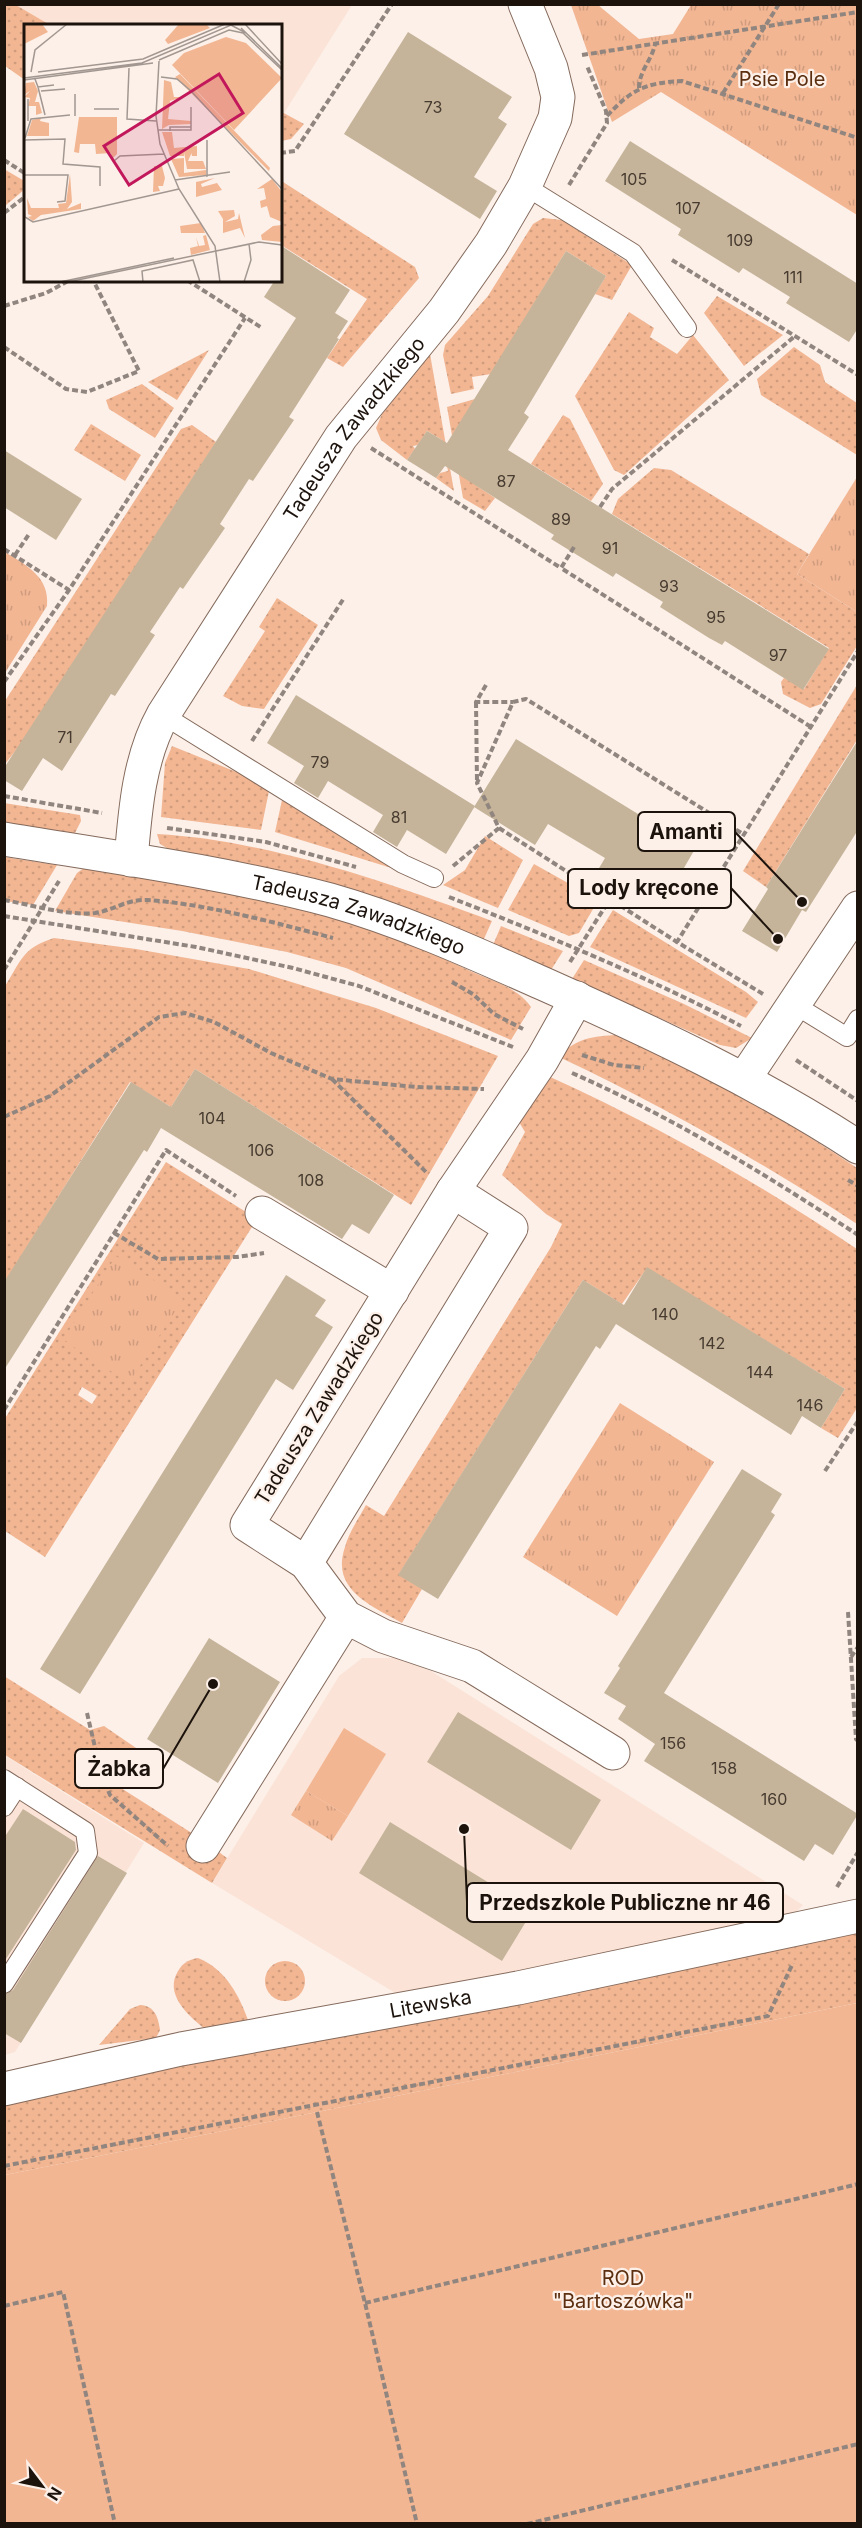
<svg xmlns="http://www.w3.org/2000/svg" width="862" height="2528" viewBox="0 0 862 2528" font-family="Inter,sans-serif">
	<defs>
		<pattern id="grass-dots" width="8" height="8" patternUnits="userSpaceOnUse" patternTransform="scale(1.5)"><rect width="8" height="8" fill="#f2b693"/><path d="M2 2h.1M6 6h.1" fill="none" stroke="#cf9c7e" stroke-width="1.8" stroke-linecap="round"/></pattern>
		<pattern id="park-tufts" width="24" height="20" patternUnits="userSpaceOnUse" patternTransform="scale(1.5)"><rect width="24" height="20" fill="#f2b693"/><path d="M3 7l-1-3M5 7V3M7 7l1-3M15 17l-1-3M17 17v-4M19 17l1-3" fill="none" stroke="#cf9c7e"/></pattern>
	</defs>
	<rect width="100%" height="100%" fill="#fcf0e9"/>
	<g fill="#fbe4d7">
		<polygon points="16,5 352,5 281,118 280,26 50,25"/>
		<polygon points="362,1658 399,1658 431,1671 803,1905 793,1915 402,1997 212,1883 339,1676"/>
		<polygon points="4,1755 144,1843 15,2052 5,2055"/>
	</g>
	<g fill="url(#grass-dots)" fill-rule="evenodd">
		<polygon points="4,5 16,5 50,25 26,26 25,80 5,66"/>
		<polygon points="280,111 304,124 291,139 281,141"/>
		<polygon points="4,169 26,182 25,189 5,206"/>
		<polygon points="280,180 415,267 419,278 343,367 327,358 367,299 281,245"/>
		<polygon points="543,218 562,220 632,265 612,300 595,294 606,276 566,251 491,374 472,377 474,389 451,394 443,355 445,345 488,296 533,224"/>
		<polygon points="717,296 783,335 744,366 704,313"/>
		<polygon points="629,312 654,328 650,337 677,354 693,335 729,380 624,475 614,470 575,396"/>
		<polygon points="794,347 820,365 825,382 857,403 857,455 761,395 757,379"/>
		<polygon points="209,350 177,400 148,382"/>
		<polygon points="430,354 454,491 436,478 440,473 448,471 442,440 427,431 418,445 413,446 415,449 407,460 381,440 376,428 382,414"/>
		<polygon points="142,384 174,408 155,438 109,409 106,400"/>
		<polygon points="475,399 477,486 495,498 485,511 463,498 447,407"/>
		<polygon points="563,415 570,419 603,484 591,501 531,464"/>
		<polygon points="91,424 141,455 125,481 74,450"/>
		<polygon points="192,425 216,442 21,744 5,764 5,701 181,429"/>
		<polygon points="654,468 671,470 809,554 797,574 857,612 857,646 821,704 810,708 783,694 781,682 784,678 804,689 829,648 612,514 618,499"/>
		<polygon points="277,598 318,625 264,709 242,706 223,696 265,631 259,627"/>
		<polygon points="857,685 857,740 766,887 743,871"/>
		<polygon points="172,746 239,773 269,791 261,830 161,817 165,763"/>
		<polygon points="282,800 398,870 275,832"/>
		<polygon points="4,803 80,815 81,821 74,835 5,824"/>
		<path d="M157,834C267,840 390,883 492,921L483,941L170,850L160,844Z"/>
		<polygon points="485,836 523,860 498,908 443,885 465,870"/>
		<polygon points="4,857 57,865 33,905 5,901"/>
		<polygon points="534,864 593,897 596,904 579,933 569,936 508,910"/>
		<path d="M84,868C193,883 310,903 412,945C430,952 448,961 466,969C489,980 516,986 531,1007L511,1040L346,968L287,952L182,931L55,911L77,873Z"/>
		<polygon points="613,910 746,992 758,1002 746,1018 590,947"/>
		<polygon points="501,926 563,951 551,970 493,945"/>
		<path d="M54,938L136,949L249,969L376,1008L498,1056L411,1205L195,1069L171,1107L130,1082L5,1282L4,988C21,961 22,948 54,938Z"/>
		<polygon points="584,960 684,1004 752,1038 736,1048 720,1045 572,979"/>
		<path d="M617,1035C701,1072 781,1117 857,1168V1224C762,1162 663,1106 559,1057C575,1038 594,1036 617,1035Z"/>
		<path d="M548,1076C656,1125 759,1183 857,1249V1408L838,1438L821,1428L845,1389L647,1268L622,1304L583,1280L399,1574L422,1589L402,1623C372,1606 330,1590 345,1547C349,1532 359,1518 366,1505L384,1516L551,1247L562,1224L546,1214L502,1175L525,1132L519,1122Z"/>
		<path d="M166,1162L257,1219L45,1557L5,1531L4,1420ZM82,1387L97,1396L92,1404L78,1395Z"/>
		<polygon points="4,1676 90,1730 104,1726 142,1752 121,1788 198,1837 227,1858 212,1883 5,1755"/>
		<polygon points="857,1925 857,2003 5,2175 4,2097"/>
		<path d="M198,1958C226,1969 240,1997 249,2023L206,2030C191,2018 166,1997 176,1975C181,1964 187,1960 198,1958Z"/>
		<circle cx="285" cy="1981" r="20"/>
		<path d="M140,2005C155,2006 158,2017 160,2030L156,2038L99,2045L130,2009Z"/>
	</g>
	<g fill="url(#park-tufts)">
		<polygon points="571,5 598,5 639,39 673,34 691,5 857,5 857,215 661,92 612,122"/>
		<polygon points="857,477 857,612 797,574"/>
		<path d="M5,552C26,565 50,577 47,606L5,673Z"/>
		<polygon points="116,1256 183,1299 129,1383 63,1340"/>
		<polygon points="620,1403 714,1462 617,1616 523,1557"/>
		<polygon points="306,1791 348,1816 332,1841 291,1815"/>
	</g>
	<g fill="#f2b693">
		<polygon points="344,1728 386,1754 348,1816 306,1791"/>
		<polygon points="857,2003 857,2523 5,2523 5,2175"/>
	</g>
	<g fill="#c5b49a">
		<polygon points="408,32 512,97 498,118 507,124 474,177 497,191 480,219 344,134"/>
		<polygon points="630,141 858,284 858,328 849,342 786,303 790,297 743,268 739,273 678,235 681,229 605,181"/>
		<polygon points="280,245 350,290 335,313 348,321 337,338 339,339 289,417 294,420 253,481 249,479 220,524 225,528 183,589 180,587 150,632 155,635 115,696 111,694 62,771 43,758 22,791 4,780 4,768 296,318 264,297 275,280 280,280"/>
		<polygon points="566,251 606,276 524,413 529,417 508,450 829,649 803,690 725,641 722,645 709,638 660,607 663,602 616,573 613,577 551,539 554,535 445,466 436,478 407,460 427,431 447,443"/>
		<polygon points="4,450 82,499 56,540 4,507"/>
		<polygon points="296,695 475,806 446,854 407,830 397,847 373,832 383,815 328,781 318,798 294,783 304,766 267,743"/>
		<polygon points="516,739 695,849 667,897 629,873 616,894 592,880 605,858 548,824 535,845 474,807"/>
		<polygon points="858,740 858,830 806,912 802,910 777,952 742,931 768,889 766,887"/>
		<polygon points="195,1069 394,1195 369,1234 352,1224 342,1239 161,1128 147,1152 144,1150 4,1370 4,1282 131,1082 171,1107"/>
		<polygon points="647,1267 845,1389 821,1428 802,1416 791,1435 616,1324 600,1349 596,1346 438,1599 398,1575 583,1280 624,1305"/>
		<polygon points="286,1275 326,1300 315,1316 333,1327 293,1390 276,1379 80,1694 40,1669"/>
		<polygon points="742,1469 782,1494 771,1512 775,1515 664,1693 858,1814 833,1855 815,1844 804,1861 644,1761 655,1744 618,1719 626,1706 604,1693 620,1668 618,1666"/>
		<polygon points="209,1638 280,1682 218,1783 147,1739"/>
		<polygon points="458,1712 601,1800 571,1850 427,1762"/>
		<polygon points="23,1809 75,1842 76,1850 4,1962 4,1838"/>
		<polygon points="390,1822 533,1910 502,1961 359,1873"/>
		<polygon points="98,1856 127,1873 21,2043 4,2033 4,1995 13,1990"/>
	</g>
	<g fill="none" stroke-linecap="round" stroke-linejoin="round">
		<g stroke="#846a5c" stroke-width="20">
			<g id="lane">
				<polyline points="525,186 633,253 687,328"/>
				<polyline points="163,715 403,864 434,878"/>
				<polyline points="795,1005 847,1037 858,1019"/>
				<polyline points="4,1779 85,1831 88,1853 4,1984"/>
				<polyline points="4,1807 17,1787"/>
			</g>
		</g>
		<g stroke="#846a5c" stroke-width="35">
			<g id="street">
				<path id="s1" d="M131,860C135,811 139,758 163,715L341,437L444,311L491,244L525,186L555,118L558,97L551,68L525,4"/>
				<polyline points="577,998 542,1060 453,1191 247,1525 306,1563 346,1617 383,1636 472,1666 613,1753"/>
				<polyline points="744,1079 858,908"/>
				<polyline points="262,1213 392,1291"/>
				<polyline points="306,1563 511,1228 453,1191"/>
				<polyline points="203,1846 346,1617"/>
				<path id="s2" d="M4,2089L181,2049L518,1988L858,1916"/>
			</g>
		</g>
		<g stroke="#846a5c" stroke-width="35">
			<g id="secondary">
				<path id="s3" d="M4,839C113,857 223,872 330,900C404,921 474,953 544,984C652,1032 758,1082 858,1147"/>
			</g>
		</g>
		<g stroke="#91867f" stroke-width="4" stroke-dasharray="6 3" stroke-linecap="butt">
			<polyline points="582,55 858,12"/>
			<path d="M639,88C639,71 652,60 655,44"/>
			<polyline points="723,93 779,4"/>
			<path d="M607,116C632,89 645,83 682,81L858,138"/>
			<polyline points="280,153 295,151 392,4"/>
			<polyline points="4,160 26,174"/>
			<polyline points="569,185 607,123 606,111 587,66"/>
			<polyline points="4,213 26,196"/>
			<polyline points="672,260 858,375"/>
			<polyline points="187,280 262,328"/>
			<polyline points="4,306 46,293 70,280"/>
			<polyline points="4,347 66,389 87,392 139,371 93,280"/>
			<polyline points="371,448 561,568"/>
			<polyline points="600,507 612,489 795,336"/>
			<polyline points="574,547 561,568 811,727"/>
			<polyline points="4,549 69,590"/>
			<polyline points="15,555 29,534"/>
			<polyline points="4,682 69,590 245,318"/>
			<polyline points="486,685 476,702 513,702"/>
			<polyline points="476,702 477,782"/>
			<polyline points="252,741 344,598"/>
			<polyline points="4,796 102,813"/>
			<polyline points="167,828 266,842 356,867"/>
			<polyline points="499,828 677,942"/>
			<polyline points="453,866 499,828 477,783 513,702 526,699 743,834"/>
			<path d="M449,897C548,936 646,976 741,1026"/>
			<path d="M4,900C33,905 66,916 95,913C115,910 126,899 148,900C206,904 277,923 333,938"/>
			<polyline points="4,916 196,947 293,968 359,986 513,1047"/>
			<polyline points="570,962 610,899"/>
			<polyline points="4,970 59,881"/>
			<polyline points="452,982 473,994 494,1014 523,1029"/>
			<polyline points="763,994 677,942 858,651"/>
			<polyline points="582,1055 614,1065 644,1068"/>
			<polyline points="796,1060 858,1101"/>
			<path d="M572,1073C674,1118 765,1174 858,1235"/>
			<polyline points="332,1079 427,1173"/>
			<polyline points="4,1117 50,1096 159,1017 185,1013 214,1022 271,1053 332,1079 416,1087 484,1089"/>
			<polyline points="848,1180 858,1186"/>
			<polyline points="114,1233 158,1259 237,1257 264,1253"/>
			<polyline points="4,1410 166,1150 236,1196"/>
			<polyline points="825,1471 858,1421"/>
			<polyline points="848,1612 856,1739 858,1741"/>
			<polyline points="851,1657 858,1647"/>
			<polyline points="87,1713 101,1773 110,1795 168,1846"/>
			<polyline points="837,1887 858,1852"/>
			<polyline points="317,2112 365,2303 417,2524"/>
			<polyline points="4,2166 768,2016 793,1963"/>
			<polyline points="365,2303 858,2184"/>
			<polyline points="4,2306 63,2292 115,2524"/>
			<polyline points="527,2524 858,2444"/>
		</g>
		<use href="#lane" stroke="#fff" stroke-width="18"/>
		<use href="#street" stroke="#fff" stroke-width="33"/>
		<use href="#secondary" stroke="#fff" stroke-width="33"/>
	</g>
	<g text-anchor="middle" stroke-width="4.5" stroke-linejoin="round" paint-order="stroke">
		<g font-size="16" fill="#473b30">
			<text x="433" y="113">73</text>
			<text x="634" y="185">105</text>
			<text x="688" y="214">107</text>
			<text x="740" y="246">109</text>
			<text x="793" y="283">111</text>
			<text x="506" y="487">87</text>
			<text x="561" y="525">89</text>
			<text x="610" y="554">91</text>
			<text x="669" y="592">93</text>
			<text x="716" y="623">95</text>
			<text x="778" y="661">97</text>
			<text x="65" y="743">71</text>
			<text x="320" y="768">79</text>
			<text x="399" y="823">81</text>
			<text x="212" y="1124">104</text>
			<text x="261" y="1156">106</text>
			<text x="311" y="1186">108</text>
			<text x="665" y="1320">140</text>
			<text x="712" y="1349">142</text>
			<text x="760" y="1378">144</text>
			<text x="810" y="1411">146</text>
			<text x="673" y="1749">156</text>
			<text x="724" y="1774">158</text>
			<text x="774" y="1805">160</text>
		</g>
		<g font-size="20" fill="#5c2f10" stroke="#fcf0e9">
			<text x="782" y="86">Psie Pole</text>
			<text x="623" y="2285">ROD<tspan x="623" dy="23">"Bartoszówka"</tspan></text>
		</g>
		<g font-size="20" fill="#1d130d" stroke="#fcf0e9">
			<text dy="7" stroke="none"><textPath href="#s1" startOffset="494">Tadeusza Zawadzkiego</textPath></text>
			<text dy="7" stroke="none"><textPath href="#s3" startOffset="363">Tadeusza Zawadzkiego</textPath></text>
			<text transform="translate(319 1408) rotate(-58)" y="7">Tadeusza Zawadzkiego</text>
			<text dy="7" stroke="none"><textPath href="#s2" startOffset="435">Litewska</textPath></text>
		</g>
	</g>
	<g transform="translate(24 24)">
		<rect width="258" height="258" fill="#fcf0e9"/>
		<path d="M0,0H18L24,8L0,20ZM155,0H182L186,4L144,20L141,16ZM156,50L246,144L245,147L151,53ZM140,56L147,58L150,73H159L146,77L144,95L167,97V100L145,101L138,105ZM10,58L14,67L11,78H15L18,89L12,91V82H4L6,74L0,73L6,67L0,71L2,59ZM138,108H148L150,124L173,122V132H168L167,128H160V132H146ZM160,134V149L182,146V151L155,153L147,135ZM46,150L48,178L43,185L57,179V185L17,191L9,197L4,193L8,192L4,190L3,174L7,184H35L34,180L42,179ZM191,154L177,160L178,163L193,159L198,166L172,173V158ZM248,155L258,168V198L246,193L243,182L237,184L236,177L242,175L240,164L233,165ZM210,186L211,192L201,198L214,195L215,189L221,214L216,204L199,209V195L194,187ZM177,199L181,209H157L156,202ZM182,211L186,226L167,231L166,224L174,222L172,213L175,222L181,221L179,212Z" fill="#f2b693"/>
		<path d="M258,201V218L238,216L237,211L249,202Z" fill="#f2b693"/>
		<path d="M55,93H93V130L88,135L87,129L72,130L71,120H56L55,129L50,128ZM17,94L16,97L25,99V112H3L8,96ZM160,128H168L164,137H179L182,145H163ZM130,142H138L141,154L139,162H134L136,167L129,168Z" fill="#f2b693"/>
		<path d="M202,13L222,19L258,54L210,106L148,41L160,29Z" fill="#f2b693"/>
		<path fill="none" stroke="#a39891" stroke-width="1.5" d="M221,0L258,40M217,4L258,44M135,36L205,6L219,9L258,46M135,37L132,92L136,120L155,165L191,222L196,258M105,44L103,95L132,97M7,48L11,26L43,0M14,48L119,35L201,0M137,53L153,55L167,67L258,165M0,54L118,39L207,1L222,9M11,55L14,63L30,61M0,56L129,39M14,63L21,91M17,67L41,65M51,70V92M70,85H95M4,97V75M134,106H167V83M146,107V103H167M1,114L7,95L46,91M0,116L41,115L39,140L76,143V162M90,137L96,132L140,130M0,151H44L41,177L33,178M183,153V116M151,156L206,148M0,170L1,193L9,198L155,165M36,258L150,234M44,258L235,218L258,221M119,258L118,247L169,236L176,258M220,258L227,236L225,220"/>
		<path fill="#c2185b" fill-opacity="0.15" stroke="#c2185b" stroke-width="3" d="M195,50L219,89L105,161L80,122Z"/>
		<rect width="258" height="258" fill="none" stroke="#1d130d" stroke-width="3"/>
	</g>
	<path fill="none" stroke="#1d130d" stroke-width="2" d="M802 902L735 832M778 939L731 888M213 1684L163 1769M464 1829L467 1902"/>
	<g fill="#1d130d" stroke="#fcf0e9" stroke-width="2">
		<circle cx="802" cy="902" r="6"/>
		<circle cx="778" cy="939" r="6"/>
		<circle cx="213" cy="1684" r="6"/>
		<circle cx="464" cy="1829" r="6"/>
	</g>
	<g fill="#fcf0e9" stroke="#1d130d" stroke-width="2">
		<rect x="638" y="812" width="97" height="39" rx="6"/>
		<rect x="568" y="869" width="163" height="39" rx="6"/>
		<rect x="75" y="1749" width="88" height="39" rx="6"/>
		<rect x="467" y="1883" width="316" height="39" rx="6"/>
	</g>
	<g font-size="21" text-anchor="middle" font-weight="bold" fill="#1d130d">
		<text x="686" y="839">Amanti</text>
		<text x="649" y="895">Lody kręcone</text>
		<text x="119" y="1776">Żabka</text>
		<text x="625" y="1910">Przedszkole Publiczne nr 46</text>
	</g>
	<rect width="862" height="2528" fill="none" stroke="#1d130d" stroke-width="12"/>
	<g transform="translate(42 2486) rotate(122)" stroke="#fcf0e9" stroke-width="4.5" paint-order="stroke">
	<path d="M0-4.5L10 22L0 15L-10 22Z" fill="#1d130d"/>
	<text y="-9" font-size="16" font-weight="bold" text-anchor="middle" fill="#1d130d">N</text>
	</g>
</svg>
